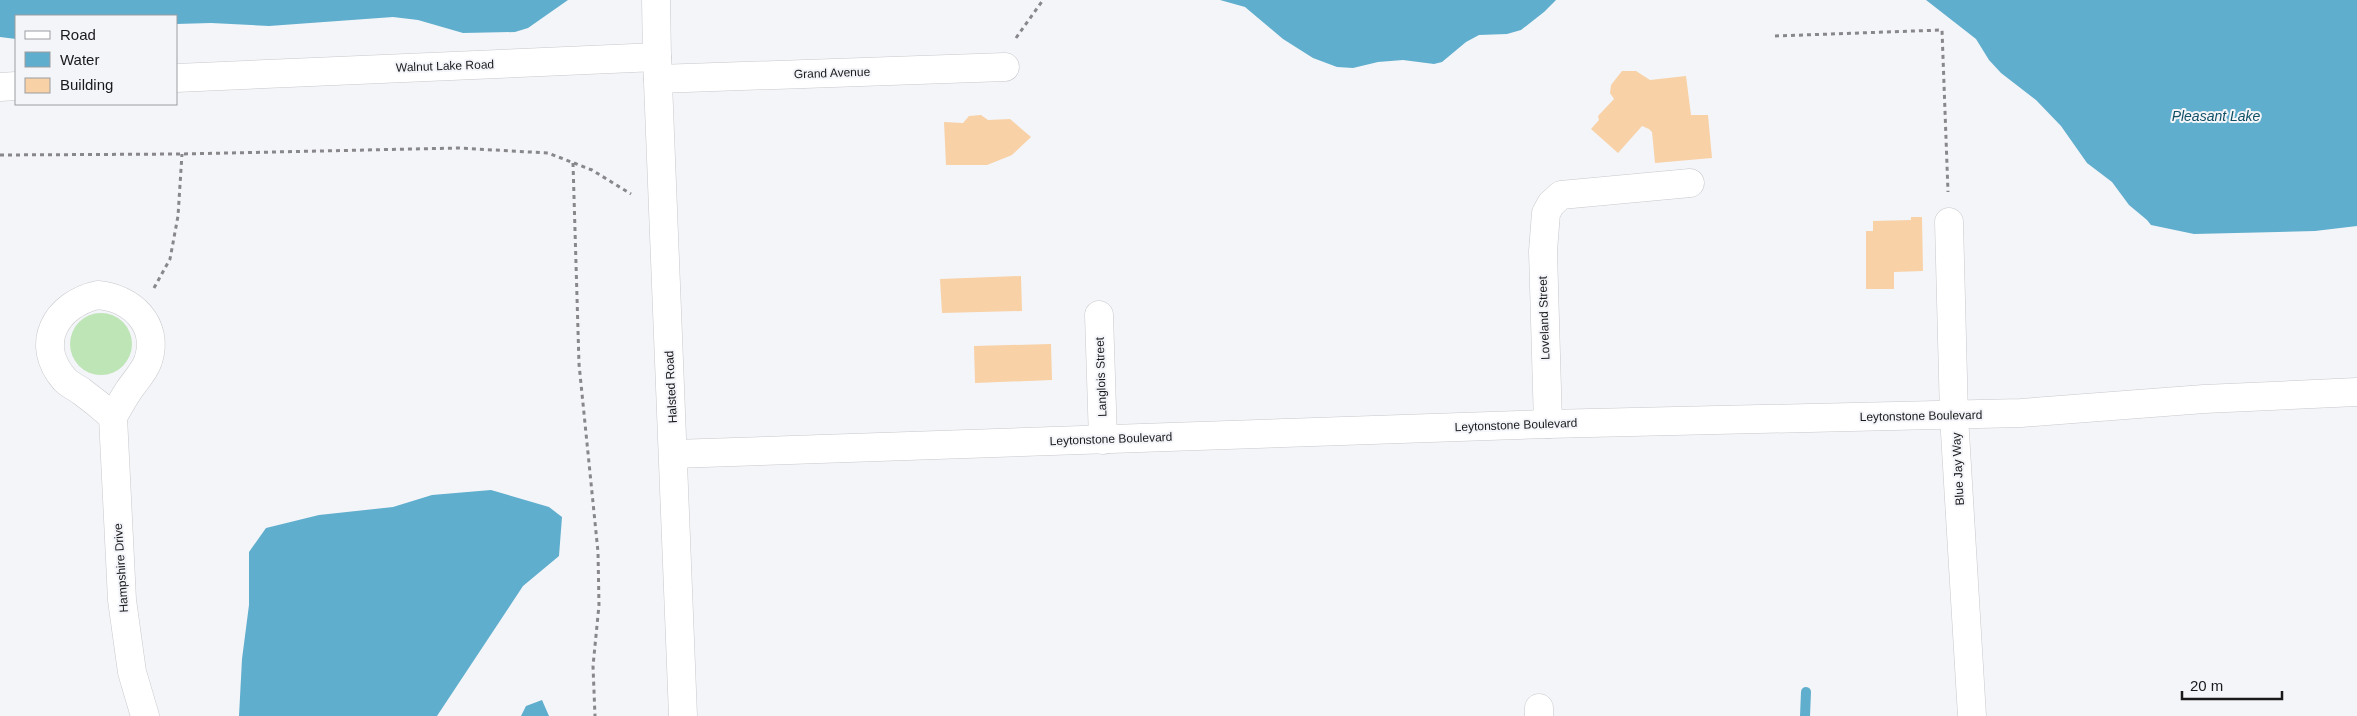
<svg xmlns="http://www.w3.org/2000/svg" width="2357" height="716" viewBox="0 0 2357 716" font-family="Helvetica,sans-serif">
	<rect width="100%" height="100%" fill="#f4f5f9"/>
	<circle fill="#bee5b6" cx="101" cy="344" r="31"/>
	<g fill="#60aecd">
		<polygon points="0,0 568,0 528,28 515,32 463,33 418,20 393,17 269,26 211,23 176,24 176,16 16,16 16,39 0,37"/>
		<polygon points="1220,0 1556,0 1544,12 1521,30 1507,34 1479,35 1466,42 1442,62 1434,64 1403,60 1378,62 1353,68 1337,67 1313,58 1283,39 1245,7"/>
		<polygon points="1926,0 2357,0 2357,226 2315,231 2194,234 2151,225 2147,220 2129,205 2112,182 2087,163 2061,126 2036,100 2001,73 1989,60 1976,39"/>
		<polygon points="491,490 549,507 562,517 559,556 523,586 437,716 239,716 242,659 249,605 249,552 266,528 319,515 393,507 432,495"/>
		<polygon points="542,700 549,716 521,716 526,706"/>
	</g>
	<g fill="none" stroke-linecap="round" stroke-linejoin="round">
		<polyline stroke="#60aecd" stroke-width="10" points="1805,716 1806,692"/>
	</g>
	<g fill="#f8d1a6">
		<polygon points="1622,71 1636,71 1650,80 1686,76 1691,115 1708,115 1712,158 1655,163 1652,132 1649,129 1642,126 1618,153 1591,129 1599,120 1598,116 1614,99 1610,93 1611,85"/>
		<polygon points="981,115 988,120 1010,119 1031,137 1012,155 987,165 946,165 944,122 963,123 969,116"/>
		<polygon points="1911,217 1922,217 1923,271 1894,272 1894,289 1866,289 1866,231 1873,231 1873,221 1911,220"/>
		<polygon points="1021,276 1022,311 942,313 940,279"/>
		<polygon points="1051,344 1052,380 975,383 974,346"/>
	</g>
	<g fill="none" stroke-linecap="round" stroke-linejoin="round">
		<g stroke="#c7c8cb" stroke-width="29">
			<g id="minor">
				<polyline points="657,57 683,716"/>
				<polyline points="176,78 657,57 656,0"/>
				<polyline points="658,79 1005,67"/>
				<polyline points="0,87 16,86"/>
				<polyline points="1949,222 1954,416 1972,716"/>
				<path d="M98,295C132,298 160,325 148,361C144,372 135,381 129,390C123,399 118,408 113,417C103,408 92,399 81,391C75,387 69,384 65,380C33,344 56,304 98,295Z"/>
				<polyline points="1099,315 1103,440"/>
				<polyline points="113,417 122,600 132,672 145,716"/>
				<polyline points="1548,424 1543,251 1546,213 1551,204 1561,195 1690,183"/>
				<polyline points="674,454 1548,424 2021,413 2204,399 2357,392"/>
				<polyline points="1539,708 1539,716"/>
			</g>
		</g>
		<g stroke="#88888b" stroke-width="3" stroke-dasharray="4 4" stroke-linecap="butt">
			<polyline points="1775,36 1942,30 1948,192"/>
			<polyline points="1016,38 1043,0"/>
			<polyline points="0,155 182,154 458,148 548,153 592,170 631,194"/>
			<polyline points="573,163 579,364 598,552 599,605 593,666 595,716"/>
			<polyline points="154,288 170,259 178,216 182,154"/>
		</g>
		<use href="#minor" stroke="#fff" stroke-width="28"/>
	</g>
	<g text-anchor="middle" stroke-width="4" stroke-linejoin="round" paint-order="stroke">
		<g font-size="12" fill="#19191b" stroke="#f4f5f9">
			<text transform="translate(445 66) rotate(-2)" y="4">Walnut Lake Road</text>
			<text transform="translate(832 73) rotate(-2)" y="4">Grand Avenue</text>
			<text transform="translate(1544 318) rotate(-92)" y="4">Loveland Street</text>
			<text transform="translate(1101 377) rotate(-92)" y="4">Langlois Street</text>
			<text transform="translate(671 387) rotate(-93)" y="4">Halsted Road</text>
			<text transform="translate(1921 416) rotate(-1)" y="4">Leytonstone Boulevard</text>
			<text transform="translate(1516 425) rotate(-2)" y="4">Leytonstone Boulevard</text>
			<text transform="translate(1111 439) rotate(-2)" y="4">Leytonstone Boulevard</text>
			<text transform="translate(1958 469) rotate(-93)" y="4">Blue Jay Way</text>
			<text transform="translate(121 568) rotate(-94)" y="4">Hampshire Drive</text>
		</g>
		<g font-size="14" font-style="italic" fill="#0f5066" stroke="#f4f5f9">
			<text x="2216" y="121">Pleasant Lake</text>
		</g>
	</g>
	<rect x="15" y="15" width="162" height="90" fill="#f4f5f9" stroke="#9c9da0"/>
	<rect x="25" y="31" width="25" height="8" fill="#ffffff" stroke="#9c9da0"/>
	<text x="60" y="40" font-size="15" fill="#19191b">Road</text>
	<rect x="25" y="52" width="25" height="15" fill="#60aecd" stroke="#9c9da0"/>
	<text x="60" y="65" font-size="15" fill="#19191b">Water</text>
	<rect x="25" y="78" width="25" height="15" fill="#f8d1a6" stroke="#9c9da0"/>
	<text x="60" y="90" font-size="15" fill="#19191b">Building</text>
	<path d="M2182 691v8h100v-8" fill="none" stroke="#19191b" stroke-width="2.5"/>
	<text x="2190" y="691" font-size="15" fill="#19191b" stroke="#f4f5f9" stroke-width="4" paint-order="stroke">20 m</text>
</svg>
